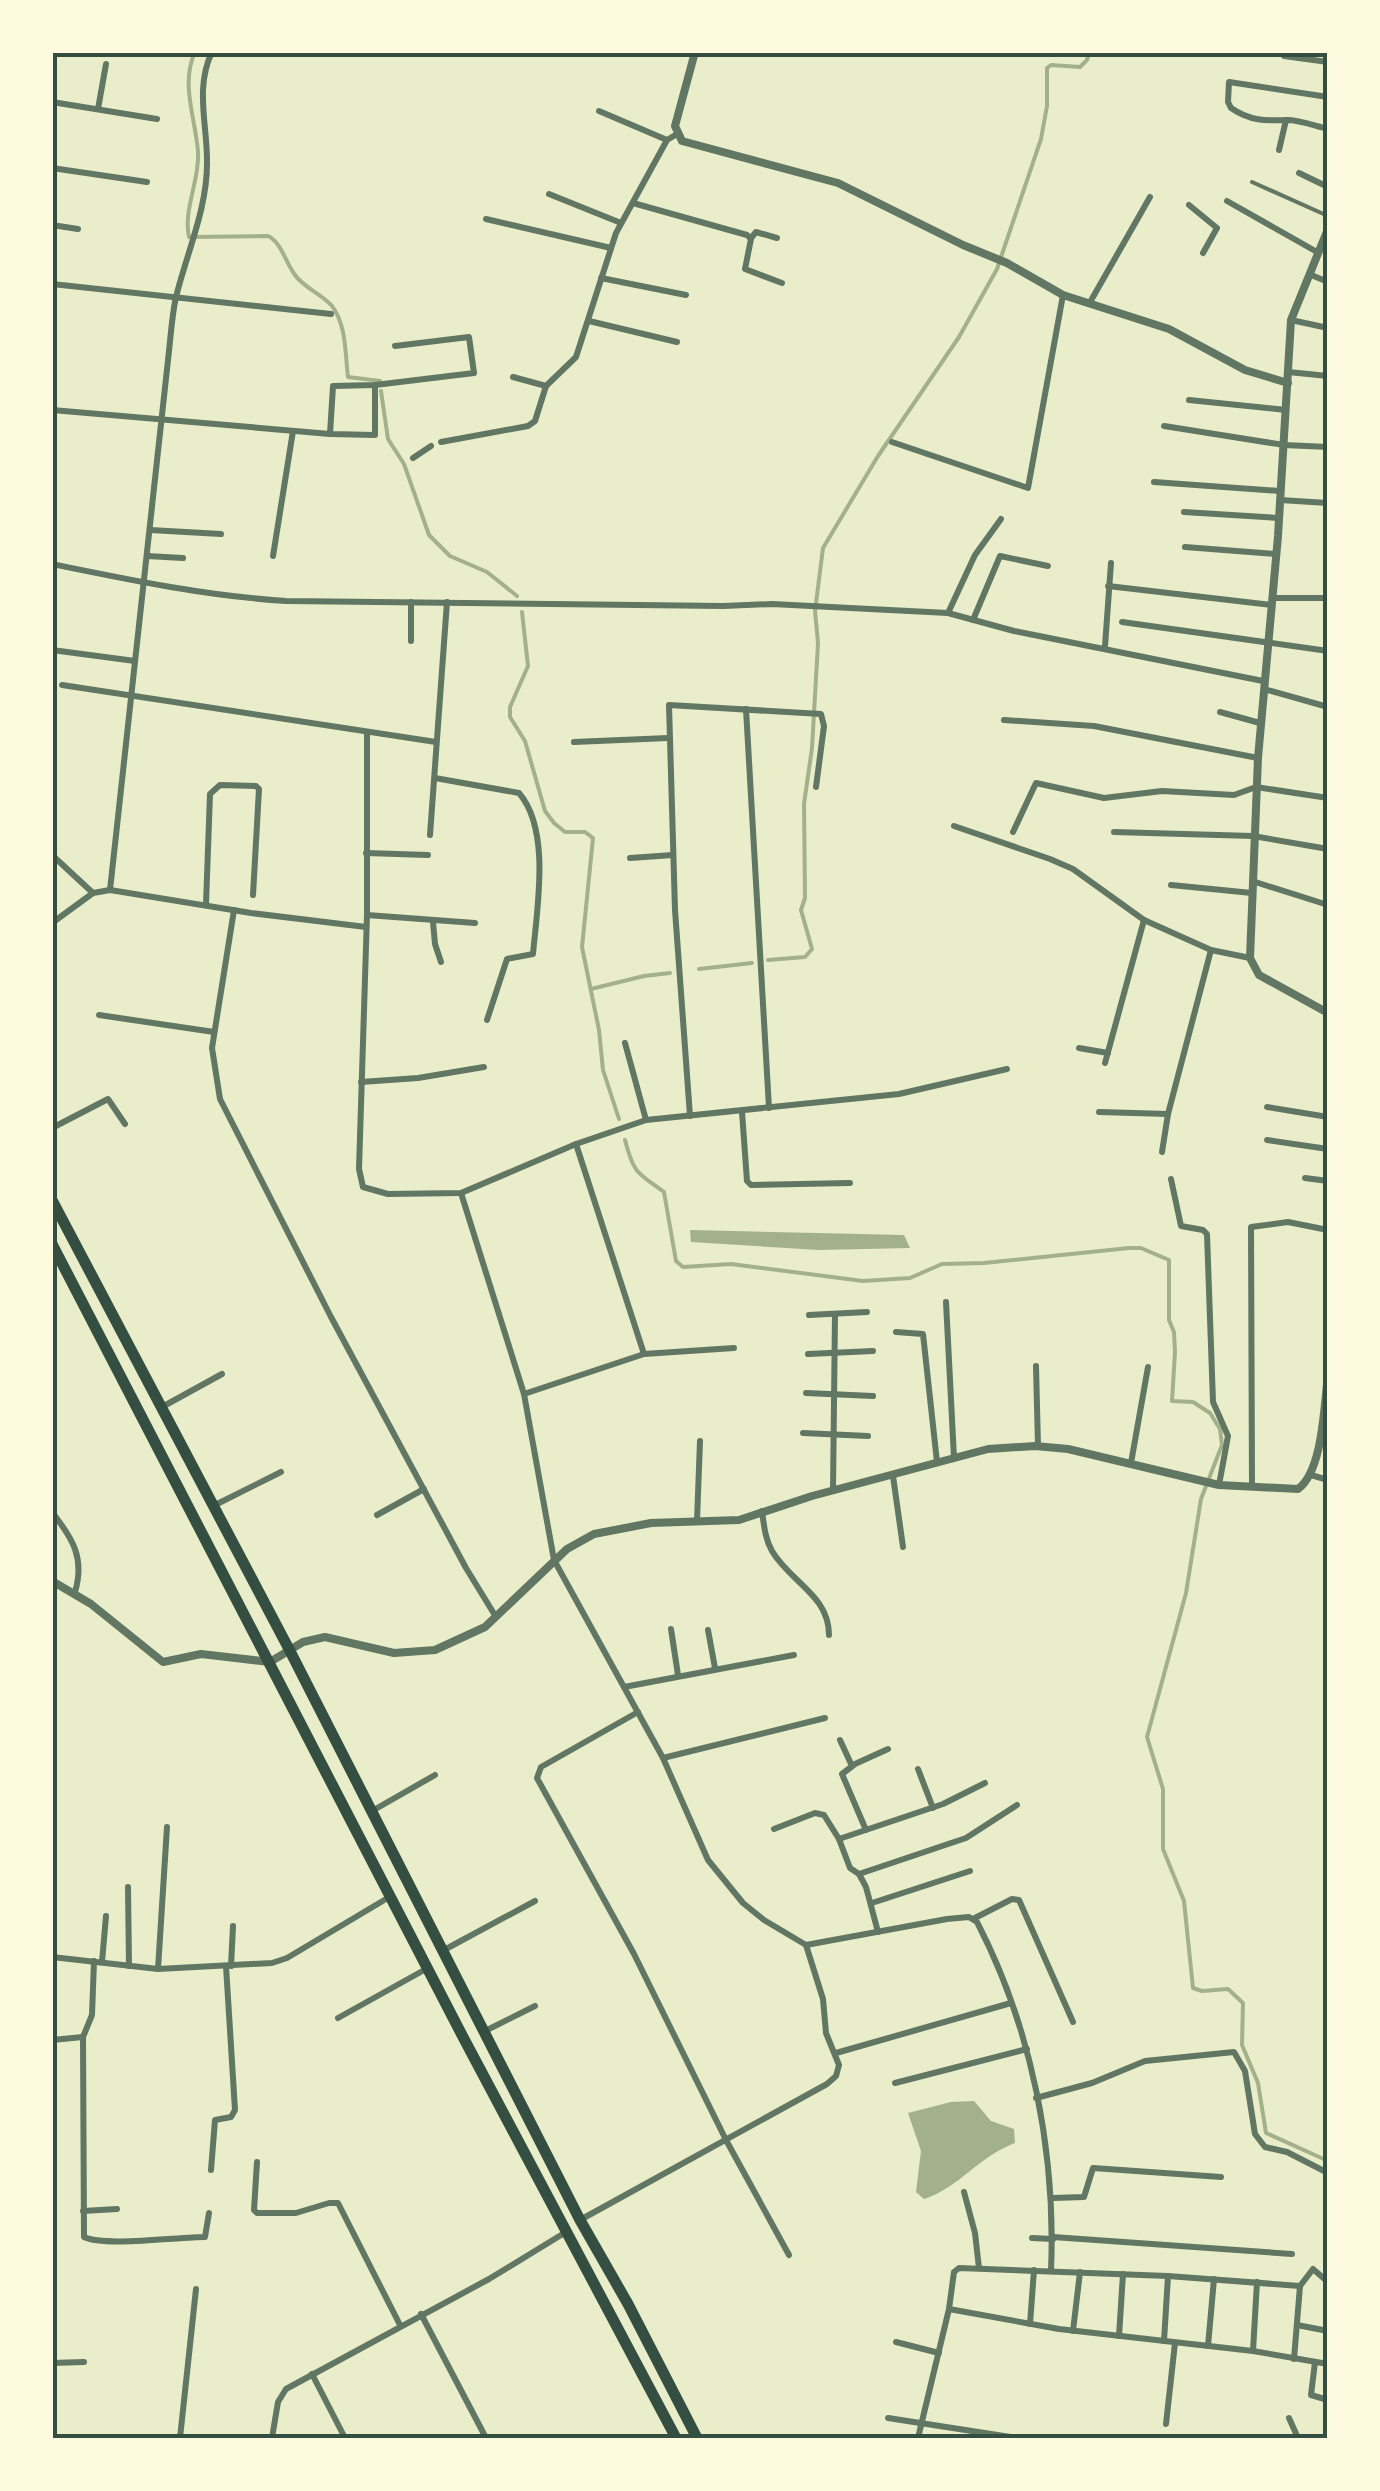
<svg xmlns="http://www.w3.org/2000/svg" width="1380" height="2491" viewBox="0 0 1380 2491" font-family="'Archivo Narrow',sans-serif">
	<rect width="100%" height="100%" fill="#e9edc9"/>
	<g fill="#a3b18a">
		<polygon points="690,1230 904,1235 910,1248 818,1250 691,1242"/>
		<path d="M974,2101L991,2121L1014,2129L1015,2143C979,2156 959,2188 924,2199L916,2192L921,2151L908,2113L951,2102Z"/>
	</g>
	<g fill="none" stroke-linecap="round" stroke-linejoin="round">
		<g stroke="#a3b18a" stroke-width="4">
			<path d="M195,52C180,84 196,120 198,152C200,180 183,209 189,237L268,236C282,243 285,262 295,275C304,288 322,294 332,306C347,326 345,355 348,377L380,381"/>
			<polyline points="381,391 388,439 404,464 429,535 450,556 487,572 517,596"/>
			<polyline points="522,612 528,666 510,707 510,717 525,741 545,811 554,823 565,832 585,832 593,838 582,947 599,1030 603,1070 619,1119"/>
			<polyline points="768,960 805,957 812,949 801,910 805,898 804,804 812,748 818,643 815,611 823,548 878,456 959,337 997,269 1041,139 1047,106 1047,68 1051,65 1080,67 1087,60 1089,52"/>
			<polyline points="699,969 752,963"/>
			<polyline points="591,989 644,976 670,973"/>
			<path d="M625,1140C634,1175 638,1173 664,1192L676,1261L683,1267L731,1264L863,1281L910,1278L942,1264L984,1263L1129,1248H1141L1169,1260V1320L1174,1332L1175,1352L1172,1401L1193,1402L1210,1413L1220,1429L1222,1445L1201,1499L1186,1593L1147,1737L1163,1789V1849L1184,1901L1193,1988L1202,1991L1228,1989L1243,2003L1242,2045L1258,2083L1266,2133L1328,2161"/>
		</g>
		<polyline stroke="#617663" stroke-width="4" points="1252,182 1328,216"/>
		<g stroke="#617663" stroke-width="6">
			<polyline points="1284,56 1328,62"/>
			<path d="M1328,97L1229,82L1228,102L1231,108C1250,121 1265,121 1287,120C1300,120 1315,126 1328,129"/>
			<polyline points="52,102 157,119"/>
			<polyline points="98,109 106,64"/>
			<polyline points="599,111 667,140"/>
			<polyline points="1279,150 1286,120"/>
			<polyline points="52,168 147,182"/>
			<polyline points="1299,173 1328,187"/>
			<polyline points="549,194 621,223"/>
			<polyline points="1227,201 1317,252"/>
			<polyline points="633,203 747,235 751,239 745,269 782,283"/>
			<polyline points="1189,205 1217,228 1203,253"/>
			<polyline points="486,219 611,248"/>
			<polyline points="52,225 78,229"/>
			<polyline points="751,238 756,232 777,238"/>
			<polyline points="1309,274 1328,282"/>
			<polyline points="601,278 686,295"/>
			<polyline points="52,284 331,314"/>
			<polyline points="1089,304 1150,197"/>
			<polyline points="1291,320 1328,328"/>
			<polyline points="589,321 677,342"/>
			<polyline points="1288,372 1328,376"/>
			<polyline points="513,377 546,386"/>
			<polyline points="1189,400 1286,410"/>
			<polyline points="52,410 330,434 375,435 375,385"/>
			<polyline points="1164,426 1284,445 1328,447"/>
			<polyline points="330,434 333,386 375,385 474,373 469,337 395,346"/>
			<polyline points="441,442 528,426 535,421 546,386 576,357 616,233 667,140 677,134"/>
			<polyline points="892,442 1028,488 1063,295"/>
			<polyline points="413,458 431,446"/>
			<polyline points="1154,482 1280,491"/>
			<polyline points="1280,500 1328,503"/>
			<polyline points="1184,512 1279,518"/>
			<polyline points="150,530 221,534"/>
			<polyline points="1185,547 1276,554"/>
			<polyline points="147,556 183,558"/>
			<polyline points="273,556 293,431"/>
			<path d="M52,564C130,580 207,596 286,601L723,606L772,604L948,613L1014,631L1263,681"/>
			<polyline points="1108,586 1272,605"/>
			<polyline points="1273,598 1328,598"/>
			<polyline points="411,602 411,641"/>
			<polyline points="948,613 975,555 1001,519"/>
			<polyline points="973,620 1000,556 1048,566"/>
			<polyline points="1122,622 1328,651"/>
			<polyline points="1105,646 1111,563"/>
			<polyline points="52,650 135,661"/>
			<polyline points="62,685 436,742"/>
			<polyline points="1264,689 1328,707"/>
			<polyline points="746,709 769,1108"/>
			<polyline points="1220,712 1260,723"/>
			<polyline points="1004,720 1094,726 1258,758"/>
			<polyline points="367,732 367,915 359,1169 363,1187 388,1194 461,1193 576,1144 646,1120 899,1094 1007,1069"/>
			<polyline points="574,742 668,738"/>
			<path d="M435,778L519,793C551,830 537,908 533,954L507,959L487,1020"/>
			<polyline points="954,826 1050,859 1073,869 1144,920 1211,950 1250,958"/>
			<polyline points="1013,832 1036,783 1104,798 1162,791 1234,795 1256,787 1328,798"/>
			<polyline points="1114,832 1253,836 1328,849"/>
			<polyline points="430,835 447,602"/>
			<polyline points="366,853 428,855"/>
			<polyline points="52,855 93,893"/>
			<polyline points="630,858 673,855"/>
			<polyline points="1252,881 1328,905"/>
			<polyline points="1171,885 1252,893"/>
			<path d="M110,890L169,351C171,333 172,315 176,297C187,252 208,207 207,160C207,124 195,87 212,52"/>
			<polyline points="206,904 210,794 220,785 256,786 259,789 253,895"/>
			<polyline points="234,910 212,1048 220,1099 331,1317 466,1568 496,1617"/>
			<polyline points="367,915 475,923"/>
			<polyline points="433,922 435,944 441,962"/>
			<polyline points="52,923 93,893 110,890 251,913 366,927"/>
			<polyline points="99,1015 214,1032"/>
			<polyline points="625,1043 646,1120"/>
			<polyline points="1079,1048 1108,1053"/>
			<polyline points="1105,1063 1144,920"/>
			<polyline points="361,1082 418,1078 484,1067"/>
			<polyline points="1267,1107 1328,1117"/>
			<polyline points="742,1112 747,1181 751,1185 850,1183"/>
			<polyline points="1099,1112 1168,1114"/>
			<polyline points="690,1116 675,910 669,705 821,714 824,726 816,787"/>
			<polyline points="52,1128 108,1099 125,1124"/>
			<polyline points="1267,1140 1328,1149"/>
			<polyline points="576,1144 644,1354"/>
			<polyline points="1162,1152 1168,1114 1211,950"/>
			<polyline points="1305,1178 1328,1181"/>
			<polyline points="1171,1179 1181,1226 1203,1230 1207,1234 1213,1402 1228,1436 1219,1485"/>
			<path d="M461,1193L524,1394L554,1560L663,1758L708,1860L743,1903L764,1920L806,1945L947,1919L969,1917L977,1922C1032,2028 1056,2153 1051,2271"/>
			<polyline points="946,1302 954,1458"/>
			<polyline points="809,1315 867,1312"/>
			<polyline points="896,1332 923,1334 937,1462"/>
			<polyline points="808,1354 873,1351"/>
			<polyline points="1036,1366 1038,1446"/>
			<polyline points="806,1393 873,1396"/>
			<polyline points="524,1394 644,1354 734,1348"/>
			<polyline points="162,1407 222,1374"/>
			<polyline points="803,1433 868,1436"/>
			<polyline points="1131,1463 1148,1367"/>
			<polyline points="1311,1475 1328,1480"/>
			<polyline points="893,1476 903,1547"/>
			<polyline points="1252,1487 1251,1227 1288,1222 1328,1230"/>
			<polyline points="833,1491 835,1314"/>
			<polyline points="215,1505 281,1472"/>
			<path d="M762,1511C764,1525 765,1539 772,1551C790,1582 829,1595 829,1635"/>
			<path d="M52,1512C73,1539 85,1558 75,1592"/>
			<polyline points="377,1515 424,1489"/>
			<polyline points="697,1521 700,1441"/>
			<polyline points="671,1629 678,1675"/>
			<polyline points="708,1630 715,1668"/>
			<polyline points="624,1687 794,1655"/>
			<polyline points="638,1712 541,1767 537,1778 634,1954 726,2140 789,2255"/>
			<polyline points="840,1740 852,1766"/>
			<polyline points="663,1758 825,1718"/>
			<polyline points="918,1769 933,1808"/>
			<polyline points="372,1811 435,1775"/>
			<polyline points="774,1829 815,1813 824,1815 839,1839 850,1868 859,1874 866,1887 878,1932"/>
			<polyline points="866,1830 842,1774 855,1764 888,1749"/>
			<polyline points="839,1839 943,1804 985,1783"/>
			<polyline points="859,1874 966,1838 1017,1805"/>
			<polyline points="128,1887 129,1966"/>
			<polyline points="872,1903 970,1871"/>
			<polyline points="973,1919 1012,1899 1019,1900 1073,2022"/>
			<polyline points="444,1950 535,1901"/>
			<polyline points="52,1957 158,1969 272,1963 287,1958 391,1896"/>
			<path d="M94,1961L92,2015L83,2037L84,2237C104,2247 178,2237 205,2237L209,2213"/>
			<polyline points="102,1962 106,1916"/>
			<polyline points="231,1966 233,1926"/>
			<polyline points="158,1969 167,1827"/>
			<polyline points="338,2018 426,1969"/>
			<polyline points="485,2031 535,2006"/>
			<polyline points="52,2040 83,2037"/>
			<polyline points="836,2053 1011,2003"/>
			<polyline points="895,2083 1027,2049"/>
			<polyline points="1036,2098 1092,2083 1145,2061 1234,2052 1245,2071 1255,2134 1265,2147 1287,2152 1328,2173"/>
			<polyline points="257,2162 254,2210 257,2213 296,2213 329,2203 338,2203 400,2325"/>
			<polyline points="211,2170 215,2120 231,2117 235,2110 226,1966"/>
			<polyline points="964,2192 975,2233 979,2268"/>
			<polyline points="1053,2198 1084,2197 1093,2168 1221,2177"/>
			<polyline points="83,2211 117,2209"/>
			<polyline points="580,2220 827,2084 836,2076 839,2065 826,2033 823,1999 806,1945"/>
			<polyline points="1053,2237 1292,2254"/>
			<polyline points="1032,2238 1053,2239"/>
			<polyline points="949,2309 1059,2329 1253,2351 1328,2364"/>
			<polyline points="421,2314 486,2438"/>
			<polyline points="1030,2324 1034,2270"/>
			<polyline points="1297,2325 1328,2331"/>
			<polyline points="1073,2331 1080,2272"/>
			<polyline points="1119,2336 1123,2274"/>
			<polyline points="1164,2341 1168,2276"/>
			<polyline points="896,2342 939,2353"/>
			<polyline points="1208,2346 1214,2279"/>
			<polyline points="1253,2351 1257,2282"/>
			<polyline points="1294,2359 1300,2286 1313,2269 1328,2282"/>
			<polyline points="1315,2362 1311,2395 1328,2400"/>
			<polyline points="52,2363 84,2362"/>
			<polyline points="312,2374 345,2438"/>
			<polyline points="888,2418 1017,2438"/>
			<polyline points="1289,2418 1298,2438"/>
			<polyline points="1166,2424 1175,2343"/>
			<polyline points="180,2438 196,2289"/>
			<polyline points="272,2438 278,2402 286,2389 489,2279 566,2232"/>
			<polyline points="918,2438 949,2309 954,2272 959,2268 1168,2276 1300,2286"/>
		</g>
		<g stroke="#617663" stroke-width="8">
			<polyline points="695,52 675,126 682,141 838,183 963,245 1007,263 1063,295 1169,329 1245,370 1288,383"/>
			<polyline points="1328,229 1291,320 1278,536 1258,758 1250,958 1259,975 1328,1013"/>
			<path d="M52,1581L91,1604L163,1662L201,1654L270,1662L303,1642L325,1637L394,1653L435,1650L485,1627L567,1549L594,1534L651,1523L739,1520L812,1496L988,1449L1035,1446L1068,1449L1219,1485L1298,1489C1323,1471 1324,1405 1328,1375"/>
		</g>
		<g stroke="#344e41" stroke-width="11">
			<polyline points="52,1200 290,1651 580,2220 628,2304 697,2438"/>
			<polyline points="52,1244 463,2037 676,2438"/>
		</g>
	</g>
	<rect width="1380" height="2491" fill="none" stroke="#fefae0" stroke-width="110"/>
	<rect x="55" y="55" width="1270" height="2381" fill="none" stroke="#344e41" stroke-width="4"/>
</svg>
